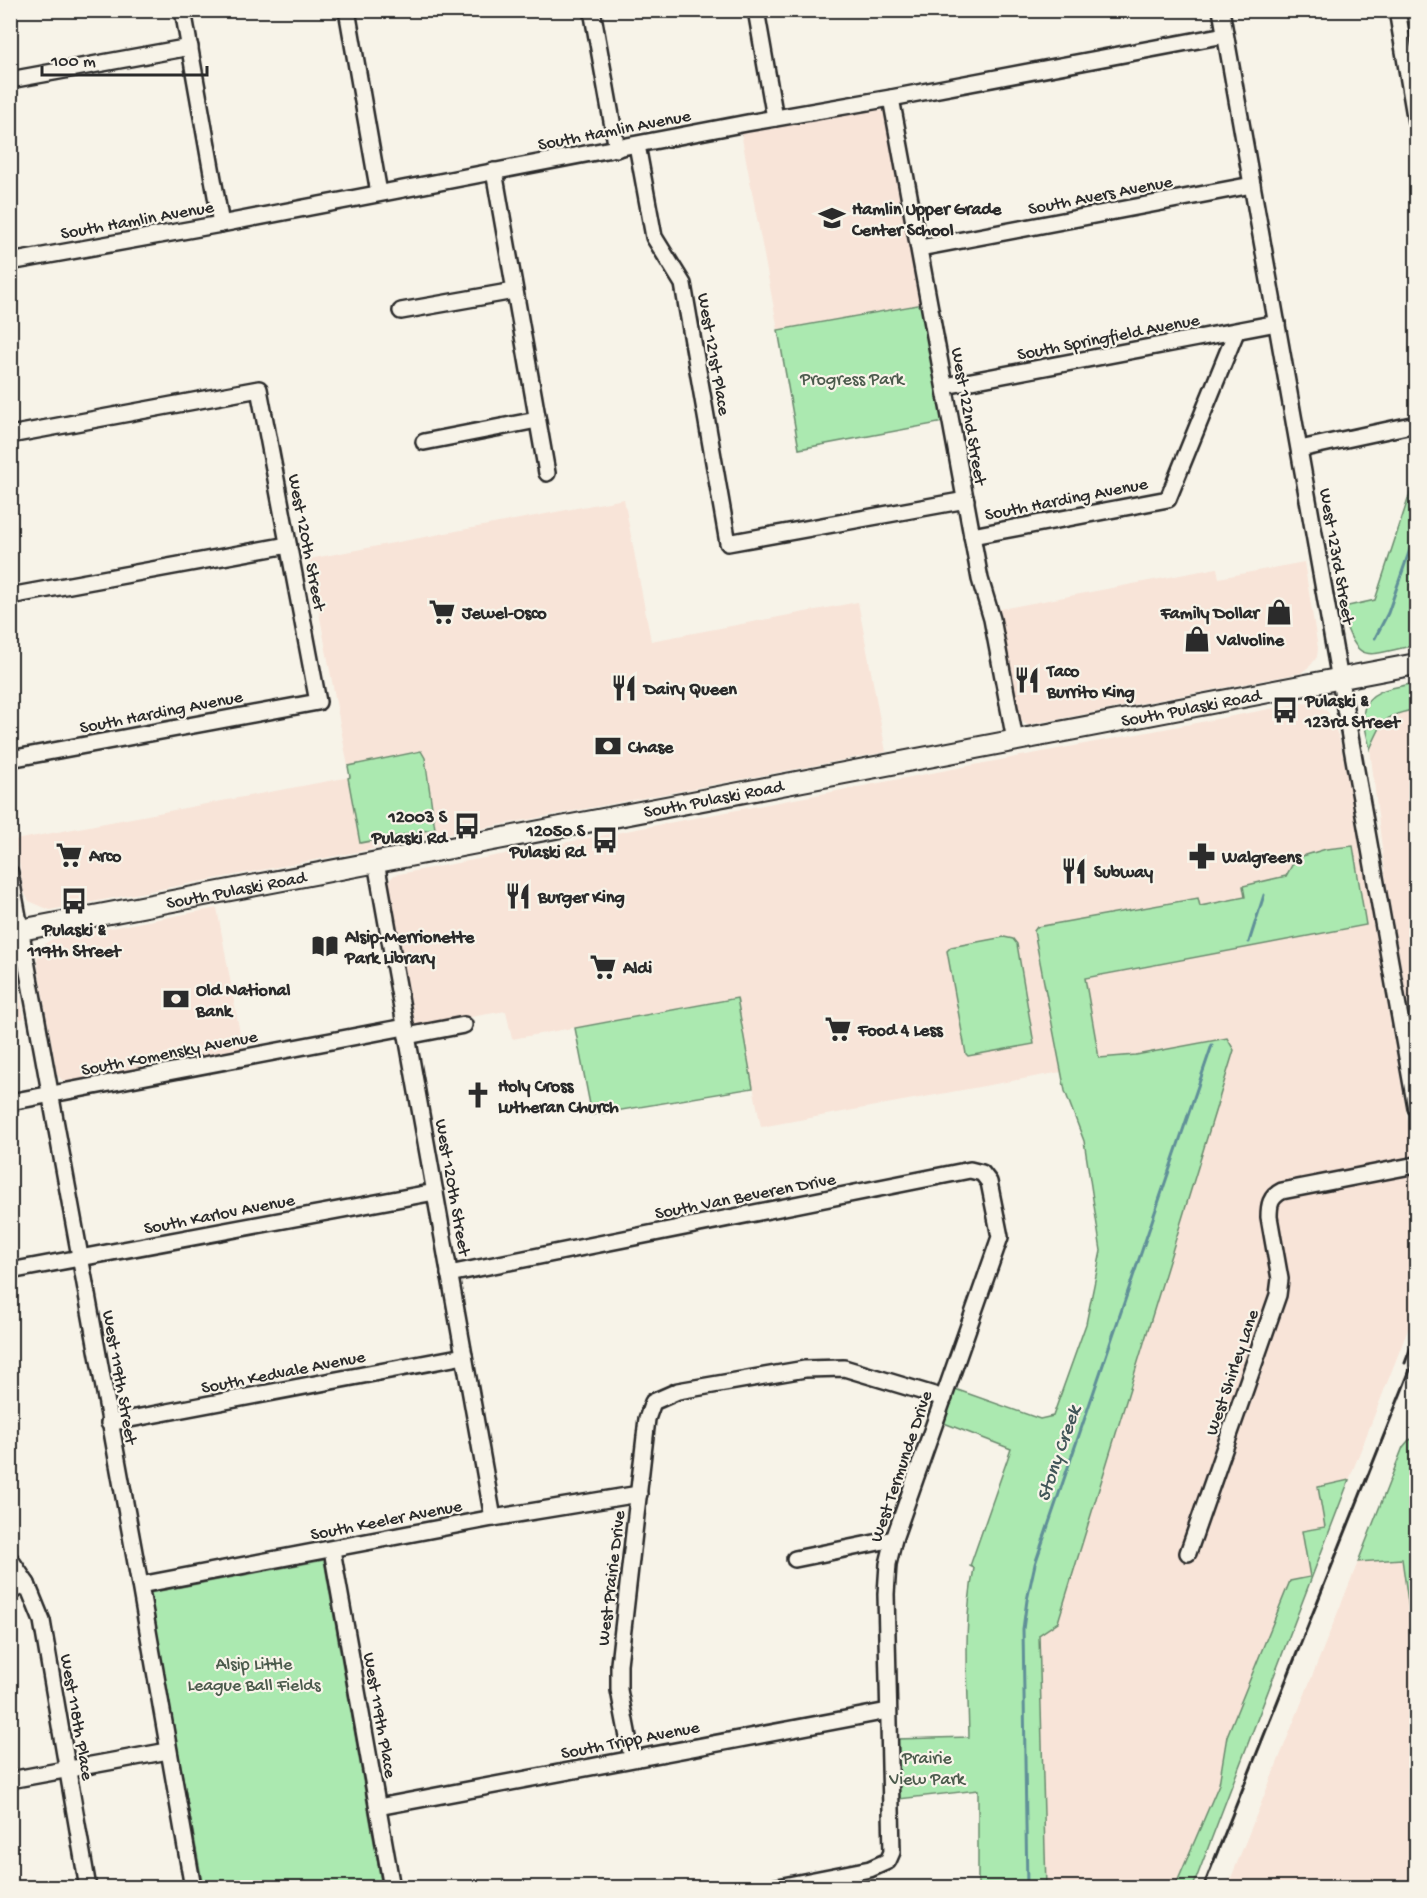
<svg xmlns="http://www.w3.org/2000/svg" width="1427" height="1898" viewBox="0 0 1427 1898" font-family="'Gochi Hand',sans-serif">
	<rect width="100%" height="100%" fill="#f7f3e8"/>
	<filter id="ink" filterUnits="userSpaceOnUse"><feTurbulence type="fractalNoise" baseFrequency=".0167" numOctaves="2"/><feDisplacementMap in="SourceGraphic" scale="12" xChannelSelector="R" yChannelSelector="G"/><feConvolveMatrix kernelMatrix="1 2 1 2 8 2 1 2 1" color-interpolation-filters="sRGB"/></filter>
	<g filter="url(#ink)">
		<g fill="#f8e4d8">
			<polygon points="877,108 884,110 888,115 923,304 778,330 741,133"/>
			<polygon points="624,499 651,641 858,602 886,752 50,910 29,901 24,892 15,840 350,777 309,559"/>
			<polygon points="1304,562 1318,648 1317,657 1311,665 1301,673 1027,725 1018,719 1003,629 996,610 1217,568 1219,578"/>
			<polygon points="1301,703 1317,704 1328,712 1339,738 1346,770 1416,1167 1416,1309 1349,1480 1318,1487 1325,1527 1302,1531 1311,1578 1290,1582 1227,1736 1219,1784 1175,1887 1046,1887 1039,1635 1058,1621 1234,1050 1099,1058 1085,978 1365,925 1353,847 1326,849 1296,858 1286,876 1244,886 1245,897 1200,906 1198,898 1037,927 1034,931 1061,1072 761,1127 736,998 512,1039 506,1011 411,1027 387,890 389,881 394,875"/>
			<polygon points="1416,709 1416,1053 1386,881 1370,749 1382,722 1393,715"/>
			<polygon points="217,908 243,1050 69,1082 62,1080 57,1075 37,962 38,954 43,945 52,939"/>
			<polygon points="10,961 15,968 24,1018 11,1021"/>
			<polygon points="1402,1559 1416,1659 1416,1887 1227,1888 1358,1562"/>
		</g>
		<g fill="#abe9b0" stroke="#6b8a6e" stroke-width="1.5">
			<polygon points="923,304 944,422 799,449 778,330"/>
			<path d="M1416,475V595L1411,610L1413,623H1416V645C1360,656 1361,667 1339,608L1375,600Z"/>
			<path d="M1416,683V709C1383,716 1384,719 1370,749C1368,738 1362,721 1364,710C1368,688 1399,687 1416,683Z"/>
			<polygon points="421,751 425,758 435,829 360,843 348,778 350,777 348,766"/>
			<path d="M1353,846L1366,925L1085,978L1099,1058L1136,1055L1227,1038L1234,1050L1058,1622L1039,1635L1046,1887H978V1790L899,1799L897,1739L969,1737C968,1681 963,1624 974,1568L970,1566L1011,1449L944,1423L955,1389L1040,1419L1053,1416L1086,1324L1101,1251L1084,1141L1065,1091L1034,931L1037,927L1198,898L1200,906L1245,897L1243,886L1286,876L1296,858L1326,849Z"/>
			<polygon points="1004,937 1013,939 1017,944 1034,1044 968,1056 966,1054 947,951 951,947"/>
			<polygon points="737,998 753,1088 592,1115 575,1028"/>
			<polygon points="1416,1438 1416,1659 1402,1559 1358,1562 1403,1447 1409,1440"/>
			<polygon points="1349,1480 1193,1887 1175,1887 1219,1784 1227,1736 1290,1581 1310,1577 1302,1531 1325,1527 1318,1487"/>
			<polygon points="324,1560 382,1887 203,1887 149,1593"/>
		</g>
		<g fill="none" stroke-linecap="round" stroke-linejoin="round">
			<g stroke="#609098" stroke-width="3">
				<polyline points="1375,638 1388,613 1416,532"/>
				<polyline points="1249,942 1264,895"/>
				<polyline points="1027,1888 1023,1629 1027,1600 1035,1564 1212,1045"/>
			</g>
			<g stroke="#2b2b2b" stroke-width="20">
				<g id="minor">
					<polyline points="183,10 221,224"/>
					<polyline points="347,10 379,193"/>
					<polyline points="592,10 617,149"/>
					<polyline points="756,10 775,118"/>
					<polyline points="1221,10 1416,1108"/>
					<polyline points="1397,10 1416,122"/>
					<polyline points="10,80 190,47"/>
					<polyline points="891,98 980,579 992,619 1015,740"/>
					<polyline points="637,145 654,237 683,284 728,543 966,500"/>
					<polyline points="494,171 547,473"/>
					<polyline points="920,248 1252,185"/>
					<polyline points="10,262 221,224 747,123 891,98 1225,35"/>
					<polyline points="401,311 514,291"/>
					<polyline points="945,386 1277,323"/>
					<polyline points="10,435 259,389 318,702 10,759"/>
					<polyline points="424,442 537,420"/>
					<polyline points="1300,449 1416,424"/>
					<polyline points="972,536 1168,499 1236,332"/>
					<polyline points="10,596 288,545"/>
					<polyline points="376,862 493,1518"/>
					<polyline points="10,873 140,1585 193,1888"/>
					<polyline points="407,1036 464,1025"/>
					<polyline points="10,1102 405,1027"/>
					<polyline points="10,1271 435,1192"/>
					<polyline points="449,1274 970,1170 982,1173 989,1182 1000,1237 894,1539 888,1564 886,1594 892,1852 888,1861 870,1869 773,1888"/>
					<polyline points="109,1423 464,1356"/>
					<polyline points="332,1550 392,1888"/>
					<path d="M1188,1553L1278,1295L1280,1279L1269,1217C1269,1205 1270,1197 1282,1191L1416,1165"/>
					<polyline points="10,1559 27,1584 42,1621 88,1888"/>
					<polyline points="795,1559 894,1539"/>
					<polyline points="140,1585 493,1518 639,1494"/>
					<polyline points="10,1592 27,1584"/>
					<polyline points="632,1758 619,1690 619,1664 647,1419 653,1402 678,1391 805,1369 844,1368 944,1398"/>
					<polyline points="10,1780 168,1751"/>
					<polyline points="378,1807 888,1711"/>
				</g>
			</g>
			<g stroke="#2b2b2b" stroke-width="24">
				<g id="major">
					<path id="s1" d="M10,932L1416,664"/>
				</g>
			</g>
			<use href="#minor" stroke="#f7f3e8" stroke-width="15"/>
			<use href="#major" stroke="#f7f3e8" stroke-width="20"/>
			<g stroke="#2b2b2b" stroke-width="3">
				<polyline points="1405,1363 1416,1334"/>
				<polyline points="1203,1888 1416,1355"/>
			</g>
		</g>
	</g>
	<defs>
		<g id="school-bare" transform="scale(2.07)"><path d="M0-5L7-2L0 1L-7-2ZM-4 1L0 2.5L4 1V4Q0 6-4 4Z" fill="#2b2b2b" stroke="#f7f3e8" stroke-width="2.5" paint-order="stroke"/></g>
		<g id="supermarket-bare" transform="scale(2.07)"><path d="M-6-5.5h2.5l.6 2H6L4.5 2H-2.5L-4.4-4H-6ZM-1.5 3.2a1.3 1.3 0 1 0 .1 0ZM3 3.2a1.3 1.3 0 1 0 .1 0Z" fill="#2b2b2b" stroke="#f7f3e8" stroke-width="2.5" paint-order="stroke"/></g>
		<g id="shop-bare" transform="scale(2.07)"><path d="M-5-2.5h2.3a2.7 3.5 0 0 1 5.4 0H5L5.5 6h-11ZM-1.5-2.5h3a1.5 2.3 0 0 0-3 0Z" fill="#2b2b2b" stroke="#f7f3e8" stroke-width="2.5" paint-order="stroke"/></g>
		<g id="restaurant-bare" transform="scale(2.07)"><path d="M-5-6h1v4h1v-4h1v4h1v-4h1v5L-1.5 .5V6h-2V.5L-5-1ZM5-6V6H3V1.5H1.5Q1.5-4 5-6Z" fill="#2b2b2b" stroke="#f7f3e8" stroke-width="2.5" paint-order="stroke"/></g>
		<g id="bus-bare" transform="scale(2.07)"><path d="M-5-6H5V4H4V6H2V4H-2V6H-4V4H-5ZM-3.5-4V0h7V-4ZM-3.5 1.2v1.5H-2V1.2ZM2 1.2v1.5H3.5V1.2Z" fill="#2b2b2b" stroke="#f7f3e8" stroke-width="2.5" paint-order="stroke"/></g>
		<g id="bank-bare" transform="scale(2.07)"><path d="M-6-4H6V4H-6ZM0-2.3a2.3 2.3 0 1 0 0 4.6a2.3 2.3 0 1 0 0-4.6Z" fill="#2b2b2b" stroke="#f7f3e8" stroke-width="2.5" paint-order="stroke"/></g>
		<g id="pharmacy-bare" transform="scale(2.07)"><path d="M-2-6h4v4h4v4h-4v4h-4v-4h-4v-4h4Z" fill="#2b2b2b" stroke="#f7f3e8" stroke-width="2.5" paint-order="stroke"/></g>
		<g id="library-bare" transform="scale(2.07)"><path d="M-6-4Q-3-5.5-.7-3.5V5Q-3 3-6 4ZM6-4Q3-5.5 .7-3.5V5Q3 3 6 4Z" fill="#2b2b2b" stroke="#f7f3e8" stroke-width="2.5" paint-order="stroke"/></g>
		<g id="church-bare" transform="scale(2.07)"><path d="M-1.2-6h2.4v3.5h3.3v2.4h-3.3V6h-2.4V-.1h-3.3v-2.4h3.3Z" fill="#2b2b2b" stroke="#f7f3e8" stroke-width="2.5" paint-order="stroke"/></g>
	</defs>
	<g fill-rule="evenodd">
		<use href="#school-bare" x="832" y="218"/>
		<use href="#supermarket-bare" x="442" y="612"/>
		<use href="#shop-bare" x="1279" y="612"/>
		<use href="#shop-bare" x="1197" y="639"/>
		<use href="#restaurant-bare" x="1027" y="680"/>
		<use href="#restaurant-bare" x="624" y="688"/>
		<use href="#bus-bare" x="1285" y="710"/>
		<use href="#bank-bare" x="608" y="746"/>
		<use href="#bus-bare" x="467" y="826"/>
		<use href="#bus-bare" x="605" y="840"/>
		<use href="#supermarket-bare" x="69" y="855"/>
		<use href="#pharmacy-bare" x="1202" y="856"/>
		<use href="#restaurant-bare" x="1074" y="871"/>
		<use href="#restaurant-bare" x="518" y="896"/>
		<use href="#bus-bare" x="74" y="901"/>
		<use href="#library-bare" x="325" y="946"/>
		<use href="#supermarket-bare" x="603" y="967"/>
		<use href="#bank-bare" x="176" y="999"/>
		<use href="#supermarket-bare" x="838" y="1029"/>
		<use href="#church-bare" x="478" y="1095"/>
	</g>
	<g text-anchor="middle" stroke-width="4.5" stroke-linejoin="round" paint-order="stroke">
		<g font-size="18" fill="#2b2b2b" stroke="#f7f3e8">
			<text transform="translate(614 129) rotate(-11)" y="6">South Hamlin Avenue</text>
			<text transform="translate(1100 194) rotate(-11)" y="6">South Avers Avenue</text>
			<text transform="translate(137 219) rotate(-10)" y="6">South Hamlin Avenue</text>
			<text transform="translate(1108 336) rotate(-11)" y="6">South Springfield Avenue</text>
			<text transform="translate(715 354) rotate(80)" y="6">West 121st Place</text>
			<text transform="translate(970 416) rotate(80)" y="6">West 122nd Street</text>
			<text transform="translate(1066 498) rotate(-11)" y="6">South Harding Avenue</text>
			<text transform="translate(308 542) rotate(79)" y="6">West 120th Street</text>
			<text transform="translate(1338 556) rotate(80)" y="6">West 123rd Street</text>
			<text dy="6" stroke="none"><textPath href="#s1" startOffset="1202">South Pulaski Road</textPath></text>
			<text transform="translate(161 711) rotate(-11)" y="6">South Harding Avenue</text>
			<text dy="6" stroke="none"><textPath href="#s1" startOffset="716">South Pulaski Road</textPath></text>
			<text dy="6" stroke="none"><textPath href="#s1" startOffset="230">South Pulaski Road</textPath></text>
			<text transform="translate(169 1052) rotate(-11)" y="6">South Komensky Avenue</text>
			<text transform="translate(454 1187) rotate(80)" y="6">West 120th Street</text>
			<text transform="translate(745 1195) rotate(-11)" y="6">South Van Beveren Drive</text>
			<text transform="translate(219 1213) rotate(-11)" y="6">South Karlov Avenue</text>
			<text transform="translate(283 1371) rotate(-11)" y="6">South Kedvale Avenue</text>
			<text transform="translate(1231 1372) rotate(-71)" y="6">West Shirley Lane</text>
			<text transform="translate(121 1377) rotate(80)" y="6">West 119th Street</text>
			<text transform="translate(900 1466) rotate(-71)" y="6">West Termunde Drive</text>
			<text transform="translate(386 1519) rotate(-11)" y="6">South Keeler Avenue</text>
			<text transform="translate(610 1578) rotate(-83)" y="6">West Prairie Drive</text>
			<text transform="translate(381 1715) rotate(80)" y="6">West 119th Place</text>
			<text transform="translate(78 1717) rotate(80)" y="6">West 118th Place</text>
			<text transform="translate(630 1739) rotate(-11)" y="6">South Tripp Avenue</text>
		</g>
		<g font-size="18" font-weight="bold" fill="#2b2b2b" stroke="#f7f3e8" text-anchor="start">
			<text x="852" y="214">Hamlin Upper Grade<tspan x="852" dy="21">Center School</tspan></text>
			<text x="462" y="618">Jewel-Osco</text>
			<text x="1259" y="618" text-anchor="end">Family Dollar</text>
			<text x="1217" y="645">Valvoline</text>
			<text x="1047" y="676">Taco<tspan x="1047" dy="21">Burrito King</tspan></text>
			<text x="644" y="694">Dairy Queen</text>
			<text x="1305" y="706">Pulaski &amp;<tspan x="1305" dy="21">123rd Street</tspan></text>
			<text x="628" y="752">Chase</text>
			<text x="447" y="822" text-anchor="end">12003 S<tspan x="447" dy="21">Pulaski Rd</tspan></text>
			<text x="585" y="836" text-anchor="end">12050 S<tspan x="585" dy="21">Pulaski Rd</tspan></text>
			<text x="89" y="861">Arco</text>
			<text x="1222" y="862">Walgreens</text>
			<text x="1094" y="877">Subway</text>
			<text x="538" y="902">Burger King</text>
			<text x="74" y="935" text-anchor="middle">Pulaski &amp;<tspan x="74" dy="21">119th Street</tspan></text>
			<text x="345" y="942">Alsip-Merrionette<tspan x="345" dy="21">Park Library</tspan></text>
			<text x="623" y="973">Aldi</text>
			<text x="196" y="995">Old National<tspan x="196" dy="21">Bank</tspan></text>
			<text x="858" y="1035">Food 4 Less</text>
			<text x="498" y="1091">Holy Cross<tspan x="498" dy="21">Lutheran Church</tspan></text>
		</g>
		<g font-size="18" fill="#4b5a4c" stroke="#f7f3e8">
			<text x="852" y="384">Progress Park</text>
			<text x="254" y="1669">Alsip Little<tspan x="254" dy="21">League Ball Fields</tspan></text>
			<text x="927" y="1763">Prairie<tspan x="927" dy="21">View Park</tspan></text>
		</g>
		<g font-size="20" font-style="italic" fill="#415558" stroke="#f7f3e8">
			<text transform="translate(1057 1453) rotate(-71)" y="7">Stony Creek</text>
		</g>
	</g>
	<rect width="1427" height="1898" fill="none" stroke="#f7f3e8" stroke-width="36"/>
	<rect x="18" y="18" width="1391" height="1862" fill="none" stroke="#2b2b2b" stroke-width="2" filter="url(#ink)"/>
	<path d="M42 66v9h165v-9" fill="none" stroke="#2b2b2b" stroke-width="3"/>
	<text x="51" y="66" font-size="18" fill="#2b2b2b" stroke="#f7f3e8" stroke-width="4.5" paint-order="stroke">100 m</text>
</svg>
